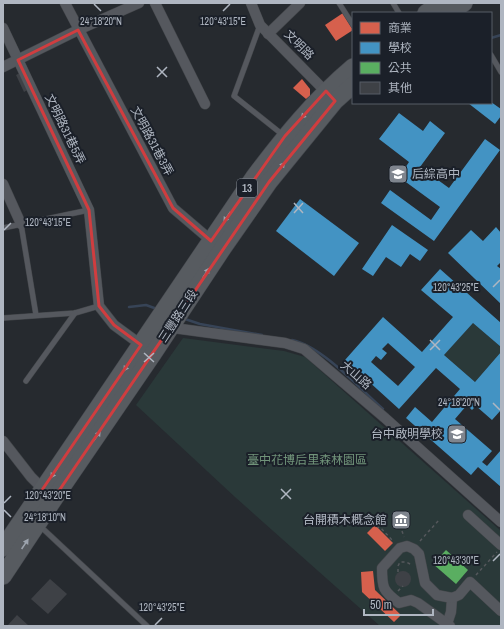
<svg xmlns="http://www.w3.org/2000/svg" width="504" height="629" viewBox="0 0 504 629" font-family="'Archivo Narrow','Noto Sans TC',sans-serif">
	<rect width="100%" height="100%" fill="#262a2f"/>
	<g fill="#2a3939">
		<polygon points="473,323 501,347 501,352 475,382 444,355"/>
		<polygon points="183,338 284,351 305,357 501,531 501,626 380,626 235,497 136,405"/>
	</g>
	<g fill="#d6604d">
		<polygon points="343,13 353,30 336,41 325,25"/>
		<polygon points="302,79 310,89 310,96 306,99 293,88"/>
		<polygon points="375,525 393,543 385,551 367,533"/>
		<polygon points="373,571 375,590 401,615 394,622 362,592 361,572"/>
	</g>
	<g fill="#4393c3" fill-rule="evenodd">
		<polygon points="491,102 501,109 501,116 495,124 468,103"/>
		<polygon points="399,113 423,131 430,121 445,133 420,167 449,188 485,139 500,150 434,241 381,203 390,190 431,220 440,207 399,177 409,162 379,139"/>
		<polygon points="300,199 359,243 334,276 276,231"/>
		<polygon points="392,225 428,250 420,261 410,254 401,267 386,257 373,276 362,269"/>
		<polygon points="496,227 501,233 501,262 497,266 501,269 501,304 448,253 471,230 483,241"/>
		<path d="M440,269L501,323V347L473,323L444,355L475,382L501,352V410L492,420L476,406L472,410L467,405L455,419L492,451L482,462L487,466L501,450V487L478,467L471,475L406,418L415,407L432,422L460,389L436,368L399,409L345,360L383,317L422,352L453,317L421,290ZM388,343L415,367L398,386L371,362L376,356L381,360L387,353L382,349Z"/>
	</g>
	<g fill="#5aae61">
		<polygon points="402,512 409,521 399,527 393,518"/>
		<polygon points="446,550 468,570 456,584 433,564"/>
	</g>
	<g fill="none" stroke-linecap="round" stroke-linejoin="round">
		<g stroke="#374457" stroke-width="2.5">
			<polyline points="491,38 501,35"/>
			<polyline points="129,307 146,305 157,309"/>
			<polyline points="185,319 200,324 262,335"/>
			<path d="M292,340C322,346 360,389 383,409"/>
		</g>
	</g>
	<g fill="#3e4146">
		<polygon points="22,72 29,89 24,92 16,75"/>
		<circle cx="403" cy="579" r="8"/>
		<polygon points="50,579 67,594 48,614 31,599"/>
		<polygon points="17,615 29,626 7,626"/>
	</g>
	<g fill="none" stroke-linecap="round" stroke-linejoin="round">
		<g stroke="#43464a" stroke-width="6">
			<g id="lane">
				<polyline points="339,3 353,25"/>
				<polyline points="393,3 399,13"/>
				<polyline points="260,25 234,96 283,135"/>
				<polyline points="491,55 501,72"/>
				<polyline points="21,224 36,315"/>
				<polyline points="3,228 89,210"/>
				<polyline points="3,318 75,313 99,306"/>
				<polyline points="26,381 75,313"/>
				<polyline points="40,526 147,626"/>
			</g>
		</g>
		<g stroke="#43464a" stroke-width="11">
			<g id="street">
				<polyline points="65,3 173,208 214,243"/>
				<polyline points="155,3 205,104"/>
				<polyline points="251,3 260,25 329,95"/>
				<polyline points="3,28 89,210 99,306 114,325 144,347"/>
				<polyline points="268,34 300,3"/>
				<polyline points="3,67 78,30 139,3"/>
				<polyline points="3,184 21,224"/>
				<polyline points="166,327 285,343 304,349 385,418 501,522"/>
				<polyline points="3,441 31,477 47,493"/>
				<polyline points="468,515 501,545"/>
				<polyline points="447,624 451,612 452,598"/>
				<path d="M450,626L418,603L411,600L399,603C383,591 382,588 382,568L400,548L407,546L414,549L419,554L425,583L437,595L452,598L459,595L470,582L501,611"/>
			</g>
		</g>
		<g stroke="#43464c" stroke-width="18">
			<g id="primary">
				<polyline points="426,13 441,3"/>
				<polyline points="449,13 464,3"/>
				<path d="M3,548L254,177C284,137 315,99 353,67"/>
				<polyline points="3,576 62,487 153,354 223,248 269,182 335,101 353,85"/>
			</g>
		</g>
		<g stroke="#55585c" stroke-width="1.5" stroke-dasharray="3 3" stroke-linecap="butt">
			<polyline points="378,528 379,526 393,541"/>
			<polyline points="402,531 404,537"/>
			<polyline points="420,541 439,520"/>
			<polyline points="398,572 398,566 400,562 406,562 412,565"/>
			<polyline points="476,575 497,552"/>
			<polyline points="398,591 403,586"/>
		</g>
		<use href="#lane" stroke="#55585e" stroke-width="5"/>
		<use href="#street" stroke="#55585e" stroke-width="10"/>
		<use href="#primary" stroke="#575b60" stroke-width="17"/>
	</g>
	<defs><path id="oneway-solid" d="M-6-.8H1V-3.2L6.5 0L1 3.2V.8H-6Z"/></defs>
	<g fill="#9da4ae">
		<use href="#oneway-solid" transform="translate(305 114) rotate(132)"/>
		<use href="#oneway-solid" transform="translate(281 167) rotate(-51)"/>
		<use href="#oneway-solid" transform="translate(227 217) rotate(124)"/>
		<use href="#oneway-solid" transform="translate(206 273) rotate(-57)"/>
		<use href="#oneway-solid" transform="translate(127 366) rotate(124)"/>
		<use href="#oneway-solid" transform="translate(97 436) rotate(-55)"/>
		<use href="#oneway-solid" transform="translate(54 473) rotate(124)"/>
		<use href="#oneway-solid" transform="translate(25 544) rotate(-56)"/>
	</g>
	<path fill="none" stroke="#d03d3f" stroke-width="3" stroke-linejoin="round" d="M78,30L173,208L211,241L285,136L326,91L335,101L269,182L54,498L42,490L141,345L114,325L99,306L89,210L18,60Z"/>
	<path fill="none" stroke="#afb6c1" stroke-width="1.5" d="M94,4L101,11M223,11L230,4M157,67L167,77M157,77L167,67M294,203L303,213M294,213L303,203M4,230L11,223M493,287L500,280M430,340L440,350M430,350L440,340M144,353L154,362M144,362L154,353M493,403L500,410M281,489L291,499M281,499L291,489M4,503L11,496M4,510L11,517M493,561L500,554M155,625L162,618"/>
	<defs>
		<g id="school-square" transform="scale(1)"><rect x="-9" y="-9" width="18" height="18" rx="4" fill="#7f858e" stroke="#1b2029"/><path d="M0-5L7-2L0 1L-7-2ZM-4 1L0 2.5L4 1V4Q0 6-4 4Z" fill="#fff"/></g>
		<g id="museum-square" transform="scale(1)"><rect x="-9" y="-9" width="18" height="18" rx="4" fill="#7f858e" stroke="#1b2029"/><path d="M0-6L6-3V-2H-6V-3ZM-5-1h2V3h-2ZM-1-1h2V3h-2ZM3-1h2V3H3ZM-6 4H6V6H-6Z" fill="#fff"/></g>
	</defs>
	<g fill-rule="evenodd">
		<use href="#school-square" x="398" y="174"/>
		<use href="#school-square" x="457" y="434"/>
		<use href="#museum-square" x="401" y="520"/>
	</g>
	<g text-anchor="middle" stroke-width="4" stroke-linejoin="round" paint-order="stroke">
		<rect fill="#1b2029" stroke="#838993" stroke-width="1" x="237" y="179" width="20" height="18" rx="3"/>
		<g font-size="11" font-weight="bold" fill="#afb6c1">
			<text x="247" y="192">13</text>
		</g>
		<g font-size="12" fill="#afb6c1" stroke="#1b2029">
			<text transform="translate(299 45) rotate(45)" y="4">文明路</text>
			<text transform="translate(65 129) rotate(64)" y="4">文明路31巷5弄</text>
			<text transform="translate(152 141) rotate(62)" y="4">文明路31巷3弄</text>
			<text transform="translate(178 316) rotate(-57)" y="4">三豐路三段</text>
			<text transform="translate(356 375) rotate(41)" y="4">大山路</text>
		</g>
		<g font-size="12" fill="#afb6c1" stroke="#1b2029" text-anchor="end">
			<text x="412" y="178" text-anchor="start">后綜高中</text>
			<text x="443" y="438">台中啟明學校</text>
			<text x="387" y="524">台開積木概念館</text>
		</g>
		<g font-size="12" fill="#71947a" stroke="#1b2029">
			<text x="307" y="464">臺中花博后里森林園區</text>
		</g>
	</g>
	<g font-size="10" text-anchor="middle" fill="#afb6c1" stroke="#1b2029" stroke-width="4" stroke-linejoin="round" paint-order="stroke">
		<text x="101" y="25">24°18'20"N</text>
		<text x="223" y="25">120°43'15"E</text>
		<text x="48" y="226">120°43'15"E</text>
		<text x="456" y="291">120°43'25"E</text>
		<text x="459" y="406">24°18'20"N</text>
		<text x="48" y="499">120°43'20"E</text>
		<text x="45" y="521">24°18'10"N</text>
		<text x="456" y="564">120°43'30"E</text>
		<text x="162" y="611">120°43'25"E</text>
	</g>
	<rect width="504" height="629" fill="none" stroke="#afb6c1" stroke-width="8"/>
	<rect x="352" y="12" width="140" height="92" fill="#1b2029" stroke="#565c66"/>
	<rect x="360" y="22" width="20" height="12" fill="#d6604d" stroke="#565c66"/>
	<text x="388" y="32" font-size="12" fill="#afb6c1">商業</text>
	<rect x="360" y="42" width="20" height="12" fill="#4393c3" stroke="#565c66"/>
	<text x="388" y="52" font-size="12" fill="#afb6c1">學校</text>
	<rect x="360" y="62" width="20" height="12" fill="#5aae61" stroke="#565c66"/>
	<text x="388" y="72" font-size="12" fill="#afb6c1">公共</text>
	<rect x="360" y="82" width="20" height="12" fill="#3e4146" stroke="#565c66"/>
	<text x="388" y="92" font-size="12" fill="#afb6c1">其他</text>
	<path d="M364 609v6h69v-6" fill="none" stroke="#afb6c1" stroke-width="2"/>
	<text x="370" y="609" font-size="12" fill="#afb6c1" stroke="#1b2029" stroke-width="3" paint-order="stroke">50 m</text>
</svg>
